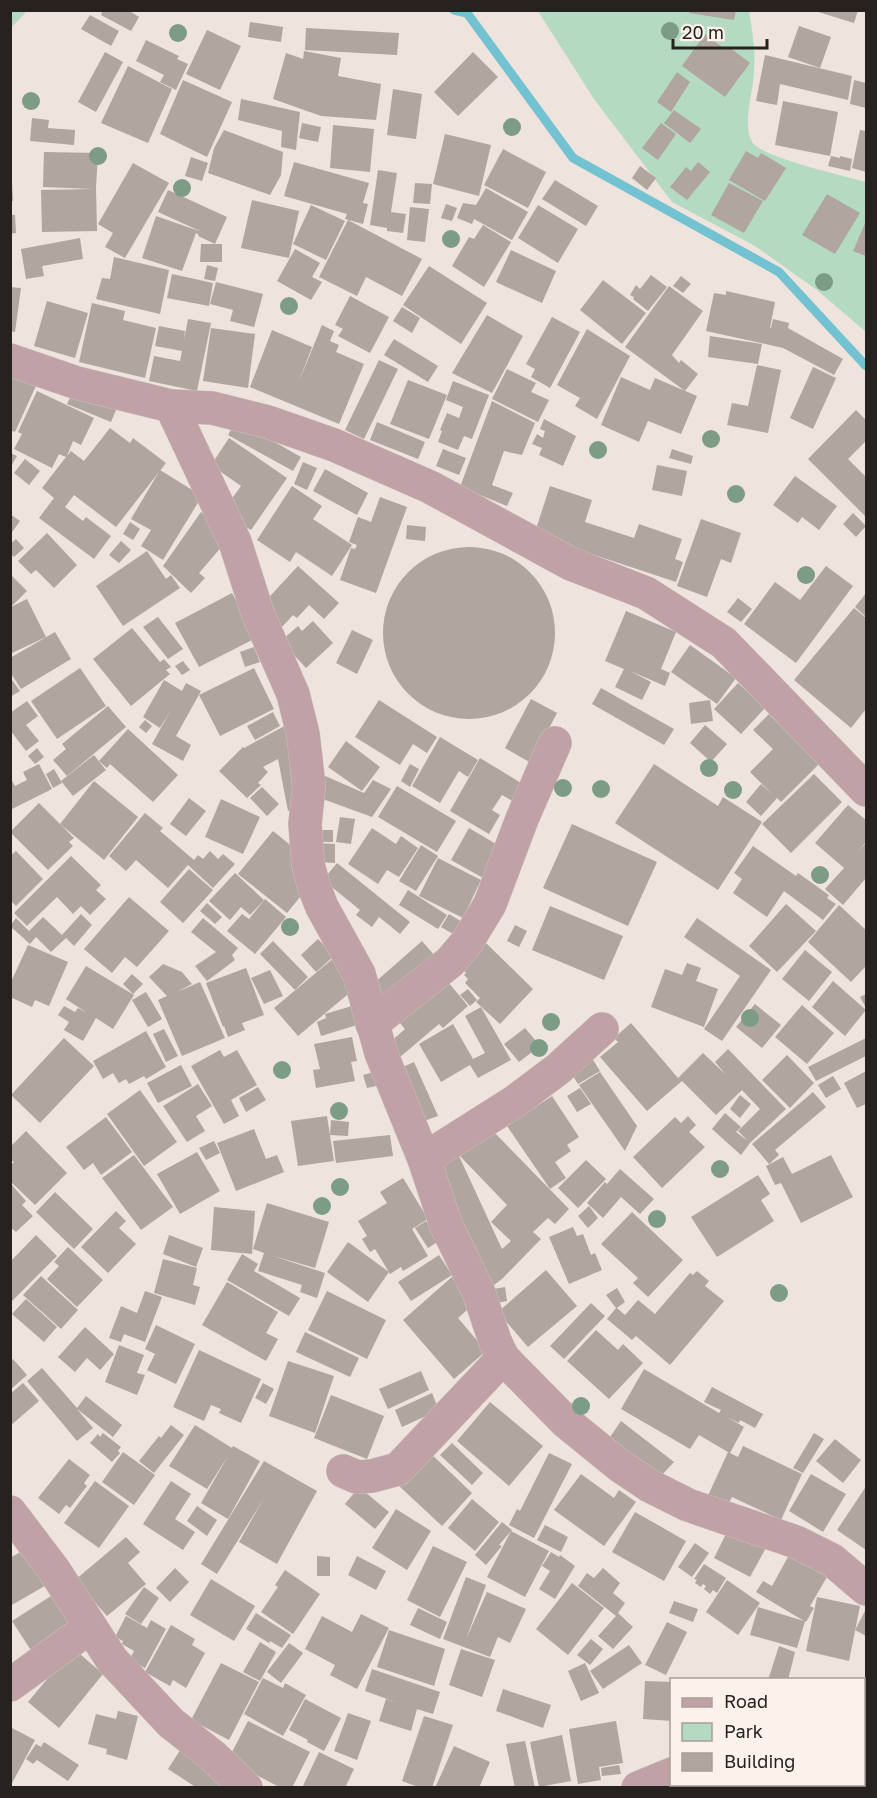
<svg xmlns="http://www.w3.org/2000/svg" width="877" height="1798" viewBox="0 0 877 1798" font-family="'Golos Text',sans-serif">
	<rect width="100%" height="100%" fill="#efe3dd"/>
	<g fill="#b4dac1">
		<polygon points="11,10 27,11 11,28 10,11"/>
		<path d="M538,11H749C752,30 756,50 754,71C754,90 741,127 753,143C764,158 845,176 866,182V332L817,290L755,246L672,202L594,99Z"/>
	</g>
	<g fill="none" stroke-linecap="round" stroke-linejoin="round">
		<polyline stroke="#72c2d2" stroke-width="9" points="454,10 467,13 573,158 779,272 866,366"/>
	</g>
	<g fill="#b0a59f">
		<polygon points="103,10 128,10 139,17 131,31 101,15"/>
		<polygon points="690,10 736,10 734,20 689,13"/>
		<polygon points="812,10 858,10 854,23"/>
		<polygon points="90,15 119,31 111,46 81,29"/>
		<polygon points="250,22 283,27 281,42 248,37"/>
		<polygon points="799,26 831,37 820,68 788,57"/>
		<polygon points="306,28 399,33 397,55 305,50"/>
		<polygon points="207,30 241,46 220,90 186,74"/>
		<polygon points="705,34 726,50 729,47 750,63 725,97 682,66"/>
		<polygon points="146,40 179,56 177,59 188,64 176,90 160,82 164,75 136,61"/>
		<polygon points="304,51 341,58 338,76 381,84 376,120 321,116 273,99 286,53 303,59"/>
		<polygon points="105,52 123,62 96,112 78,102"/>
		<polygon points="473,52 498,77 458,116 434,92"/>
		<polygon points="765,55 852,76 848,100 780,84 777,105 756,101"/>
		<polygon points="128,66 172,89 148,143 101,123"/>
		<polygon points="677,72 690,82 671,112 657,102"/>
		<polygon points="183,80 232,102 207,157 160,134"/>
		<polygon points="854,80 866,83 866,108 850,104"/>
		<polygon points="393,89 422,94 416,139 387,135"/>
		<polygon points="241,99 300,112 296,150 281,147 282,131 238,120"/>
		<polygon points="783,101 838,112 830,156 775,145"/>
		<polygon points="674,110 701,129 690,143 664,123"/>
		<polygon points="32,118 49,120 48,128 75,130 74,145 30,141"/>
		<polygon points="302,123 321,127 318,142 299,138"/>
		<polygon points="661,123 676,134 658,160 642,148"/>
		<polygon points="333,125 374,129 370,172 330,168"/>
		<polygon points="224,130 283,152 281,175 270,195 208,173 214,148"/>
		<polygon points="860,130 866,131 866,172 852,168"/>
		<polygon points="445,134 491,145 479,196 433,184"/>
		<polygon points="503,149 546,172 528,208 484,185"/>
		<polygon points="746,151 758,158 761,153 786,168 765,201 729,180"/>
		<polygon points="44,152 98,153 96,188 97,231 42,232 41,190 93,189 43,187"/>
		<polygon points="831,156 840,158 840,156 852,159 850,171 828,166"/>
		<polygon points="191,157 208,163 202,181 185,176"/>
		<polygon points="294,162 369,183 363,203 368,204 363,224 345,219 347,214 284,196"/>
		<polygon points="698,162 710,172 687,200 670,187 686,167 691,171"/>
		<polygon points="133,163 169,183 125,258 105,247 113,233 98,224"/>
		<polygon points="640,166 656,178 647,190 632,178"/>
		<polygon points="378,170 397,173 391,212 406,214 403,233 387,231 387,228 370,225"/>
		<polygon points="555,180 598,206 586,226 542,199"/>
		<polygon points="10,183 12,183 13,201 10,201"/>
		<polygon points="415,183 432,184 430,204 413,203"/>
		<polygon points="729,183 763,201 744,233 711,215"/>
		<polygon points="486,188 528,212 512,240 474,219 472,224 457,218 463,203 476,205"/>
		<polygon points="168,190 227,217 215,244 198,236 199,235 196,233 182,271 142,258 156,216 202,232 158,212"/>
		<polygon points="827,194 860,213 835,254 802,235"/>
		<polygon points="252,200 299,211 289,258 241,248"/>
		<polygon points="446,204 457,208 452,221 441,218"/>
		<polygon points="311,205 345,221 326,260 293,244"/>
		<polygon points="538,205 578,229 558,263 518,238"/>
		<polygon points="410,207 429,209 425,242 407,240"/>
		<polygon points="10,215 15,215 16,233 10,234"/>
		<polygon points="348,220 422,259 402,296 366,277 357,296 319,277"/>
		<polygon points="866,221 866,256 853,251"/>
		<polygon points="483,225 511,242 484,287 452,266 469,237 474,239"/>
		<polygon points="80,238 83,259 42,266 44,276 26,279 21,249"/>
		<polygon points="201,244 222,244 222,262 200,262"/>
		<polygon points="295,249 320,263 312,277 322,282 311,300 277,281"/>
		<polygon points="511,250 556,271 542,303 496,282"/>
		<polygon points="114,257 169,270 160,314 96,299 102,278 110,279"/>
		<polygon points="207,265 218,268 215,281 204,279"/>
		<polygon points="429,266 487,303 461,344 403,305"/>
		<polygon points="172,274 213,283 209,306 167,298"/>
		<polygon points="651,275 667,287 648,311 633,299 634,297 630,295 636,285 640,289"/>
		<polygon points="681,276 691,284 683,293 673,286"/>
		<polygon points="603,280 646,313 622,344 580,310"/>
		<polygon points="216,282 263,294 254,327 230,321 233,310 210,304"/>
		<polygon points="669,286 703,311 672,355 679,363 681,360 698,374 685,391 625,347"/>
		<polygon points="10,287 21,288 15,332 10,331"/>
		<polygon points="726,291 775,302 770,328 771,328 773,319 789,323 788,328 843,359 834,375 783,348 706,331 714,293 726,295"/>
		<polygon points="350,296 389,317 370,353 338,336 343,329 335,325"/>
		<polygon points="47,301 88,313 75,358 34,346"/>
		<polygon points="92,303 125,311 123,320 156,328 145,378 79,362"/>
		<polygon points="402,307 420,318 412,333 393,321"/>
		<polygon points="487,315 523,336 492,393 452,373"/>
		<polygon points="552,317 580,332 550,388 531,377 535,369 526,364"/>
		<polygon points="188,319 211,323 197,391 149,381 154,356 180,361 182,351 155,346 159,326 185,331 184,340"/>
		<polygon points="322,325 334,331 330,341 339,345 336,352 364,364 339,424 250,387 272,330 312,347 298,384"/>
		<polygon points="211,328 255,334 248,388 203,381"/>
		<polygon points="587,329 630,356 597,419 575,406 580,398 557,385"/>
		<polygon points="710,336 762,344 758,364 708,357"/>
		<polygon points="394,339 438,366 428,382 384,355"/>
		<polygon points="379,360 398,369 364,439 345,430"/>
		<polygon points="10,363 40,377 15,432 10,430"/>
		<polygon points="757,365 781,370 768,433 727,425 732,403 748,406"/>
		<polygon points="813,367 836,378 813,429 790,418"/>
		<polygon points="507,369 536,383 531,392 549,400 538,422 492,399"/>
		<polygon points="621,377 650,390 655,378 697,396 681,434 648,421 639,442 601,425"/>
		<polygon points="408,380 447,395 429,439 390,424"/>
		<polygon points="453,381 489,395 472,439 464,436 458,450 438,442 442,431 440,430 447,413 459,418 463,407 446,400"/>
		<polygon points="75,387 118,405 111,422 67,404"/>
		<polygon points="37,391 94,418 81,445 73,441 67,456 71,451 84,461 110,428 130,443 133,438 166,463 116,527 74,495 65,507 83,521 86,517 111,536 94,559 39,518 54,498 42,488 66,457 59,454 52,468 14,449 22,434 18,432"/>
		<polygon points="492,401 535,423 522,455 504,451 492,485 513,493 507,506 460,487"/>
		<polygon points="856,410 866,420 866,441 848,459 866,477 866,517 808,459"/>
		<polygon points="544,419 576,436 563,466 539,455 542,448 532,444 537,434 543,438 545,431 540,429"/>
		<polygon points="236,420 301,457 293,471 228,435"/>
		<polygon points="377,422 425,442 418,459 370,440"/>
		<polygon points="229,438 287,478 251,530 234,520 239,512 228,504 241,486 211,465"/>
		<polygon points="443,449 466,458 459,475 436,466"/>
		<polygon points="672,449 693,456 691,464 669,458"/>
		<polygon points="10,453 17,456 10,468"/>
		<polygon points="25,459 40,471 29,485 14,473"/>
		<polygon points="303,462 317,468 307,490 294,484"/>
		<polygon points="657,465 687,471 682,496 652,490"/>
		<polygon points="325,469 368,493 357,515 313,491"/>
		<polygon points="160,470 202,496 163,560 141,546 151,530 131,519"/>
		<polygon points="795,476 837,506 819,530 802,517 798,523 773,505"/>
		<polygon points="292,486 322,506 313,519 352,545 332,576 296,552 290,562 257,540"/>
		<polygon points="550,486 592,500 585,522 634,538 639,524 682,539 675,559 683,562 676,582 534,535"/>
		<polygon points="380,497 407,507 376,593 340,580 351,548 355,549 357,545 349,542 358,517 371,522"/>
		<polygon points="201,512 230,537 199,573 205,578 191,593 163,566"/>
		<polygon points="853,513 866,526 856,537 843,524"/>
		<polygon points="10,514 20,521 10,535"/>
		<polygon points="701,519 741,533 731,563 721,559 707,597 677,586"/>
		<polygon points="130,522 140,529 133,540 123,534"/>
		<polygon points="407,525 426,527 425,541 406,539"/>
		<polygon points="47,533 77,565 54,588 36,570 31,574 18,561"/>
		<polygon points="16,539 24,548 14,557 10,553 10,544"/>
		<polygon points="121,541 131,550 119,563 109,555"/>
		<circle cx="469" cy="633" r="86"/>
		<polygon points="147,551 166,579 171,575 180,588 123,626 96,586"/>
		<polygon points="298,566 339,603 324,619 309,605 297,618 293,615 281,628 259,608"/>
		<polygon points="826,566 853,586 796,663 744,624 775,582 800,600"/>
		<polygon points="10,574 27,591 11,607 27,599 46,637 10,654"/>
		<polygon points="232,593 256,638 199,667 175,623"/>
		<polygon points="866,593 866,617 855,607"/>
		<polygon points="738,598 752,609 741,622 727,612"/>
		<polygon points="854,608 866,618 866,709 851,728 794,680"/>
		<polygon points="626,611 676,632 661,669 670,673 665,686 630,671 651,682 642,700 615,687 624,669 605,661"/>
		<polygon points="158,617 183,649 168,659 143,627"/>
		<polygon points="313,621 333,643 306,668 281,641 298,626 302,631"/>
		<polygon points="132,628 160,662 164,659 171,667 166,670 170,674 131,706 93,659"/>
		<polygon points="352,630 373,640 357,674 336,663"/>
		<polygon points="55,632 71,659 21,689 10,672 10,658"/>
		<polygon points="690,645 736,678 717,704 671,672"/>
		<polygon points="254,647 260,662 245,667 240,652"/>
		<polygon points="183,661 190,670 182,675 175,666"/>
		<polygon points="80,668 106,706 57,739 31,701"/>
		<polygon points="254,668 274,709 220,736 199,695"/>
		<polygon points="10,677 20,691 10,697"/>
		<polygon points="164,680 182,691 186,683 201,691 176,736 191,745 183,761 152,744 171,710 160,728 143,717"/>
		<polygon points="738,683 765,708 741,734 714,709"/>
		<polygon points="601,688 674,729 664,745 592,704"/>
		<polygon points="531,699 557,713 531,763 505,748"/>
		<polygon points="379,700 437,737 427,753 413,744 400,765 355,737"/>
		<polygon points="710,700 713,721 691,724 689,703"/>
		<polygon points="27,701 38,716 26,725 39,741 26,751 10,730 10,713"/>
		<polygon points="108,706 126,727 67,776 53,760 66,749 62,744"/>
		<polygon points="273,712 280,726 255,740 247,726"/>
		<polygon points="769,714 819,764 781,802 777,798 761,816 746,802 761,784 772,794 750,772 773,749 753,730"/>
		<polygon points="145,720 152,726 146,733 139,727"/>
		<polygon points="292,722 301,809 288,811 278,759 263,767 268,772 258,783 261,785 247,798 219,771 243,747 244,748"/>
		<polygon points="705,725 727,744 711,762 690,743"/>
		<polygon points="128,729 178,775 153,802 110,764 107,768 99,761"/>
		<polygon points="440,737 478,760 468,777 459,771 440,803 412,786"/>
		<polygon points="346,741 380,767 362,791 328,767"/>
		<polygon points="37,748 44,757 35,764 28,756"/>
		<polygon points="94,755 106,770 73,796 61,781"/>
		<polygon points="480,758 526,786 516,803 502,795 492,810 500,815 489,834 450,811"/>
		<polygon points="39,764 52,789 10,810 10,777 15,786 27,780 23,772"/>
		<polygon points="410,764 419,769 410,787 401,781"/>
		<polygon points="654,764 718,806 723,797 762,822 718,890 615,823"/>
		<polygon points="54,769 62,783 53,788 46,774"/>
		<polygon points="814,774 842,802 791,853 762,824"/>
		<polygon points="323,775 364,793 373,780 391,789 372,817 320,798"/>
		<polygon points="94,781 138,817 104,860 60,824"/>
		<polygon points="397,786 456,821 437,852 378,817"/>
		<polygon points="262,787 279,804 267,816 250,798"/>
		<polygon points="189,798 206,811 186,836 170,824"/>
		<polygon points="221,799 260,817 243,854 205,837"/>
		<polygon points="39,803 74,838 69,842 73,846 48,870 10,832"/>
		<polygon points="848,805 866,820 866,842 857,853 866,843 866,878 843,905 825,889 844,868 815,843"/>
		<polygon points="145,813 163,828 160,831 194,860 198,855 203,859 210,851 218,859 223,854 235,864 213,888 188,865 168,888 136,860 126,871 109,856"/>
		<polygon points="340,817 355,819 351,844 336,842"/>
		<polygon points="572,824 657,862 628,926 543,888"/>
		<polygon points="372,828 396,844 401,836 418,848 399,877 387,870 378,884 348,864"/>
		<polygon points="469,828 501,847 483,878 451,860"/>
		<rect x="317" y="830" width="16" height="12"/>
		<polygon points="273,831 304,856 292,871 309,886 287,913 238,874"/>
		<polygon points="317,843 335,844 335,863 317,862"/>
		<polygon points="421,845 438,856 416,891 399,881"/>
		<polygon points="753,846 796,876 798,873 829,895 827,898 836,904 823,920 784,891 767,917 733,893 742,879 734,873"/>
		<polygon points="16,851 43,879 16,906 10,900 10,856"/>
		<polygon points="71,856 101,885 96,890 106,899 90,915 81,906 73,914 57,897 27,926 14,913"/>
		<polygon points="438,858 481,880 463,918 419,896"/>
		<polygon points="337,863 410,922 400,934 379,917 372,927 356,915 360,910 323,880"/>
		<polygon points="189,869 213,890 183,923 160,902"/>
		<polygon points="235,873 264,900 250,915 241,907 230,920 209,901"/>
		<polygon points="408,890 447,915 438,929 399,905"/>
		<polygon points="129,897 169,931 137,967 125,957 112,973 84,949"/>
		<polygon points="265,899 286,917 255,954 227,931 242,914 249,919"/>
		<polygon points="207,903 222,917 215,924 200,911"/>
		<polygon points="786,904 816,931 777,972 749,946"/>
		<polygon points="839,905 866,930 866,966 851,982 808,942"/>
		<polygon points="550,906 623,936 604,980 532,950"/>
		<polygon points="81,914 92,925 74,946 66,938 51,952 36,937 30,944 10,926 16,918 29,931 43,917 62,935"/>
		<polygon points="449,914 467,925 460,938 441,927"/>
		<polygon points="203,918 238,948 232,955 235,960 207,981 195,966 216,952 191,932"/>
		<polygon points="697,918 771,970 722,1041 704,1029 740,976 684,937"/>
		<polygon points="515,925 527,931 519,947 507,941"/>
		<polygon points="318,939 334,956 316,972 301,955"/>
		<polygon points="273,941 308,977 295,990 260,954"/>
		<polygon points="422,941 435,956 386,999 373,984"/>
		<polygon points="486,943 533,989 500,1024 476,1002 480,998 465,983 468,979 464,975 466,973 461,968"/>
		<polygon points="28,945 68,962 49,1006 35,1000 32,1007 10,997 10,984"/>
		<polygon points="805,950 832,972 809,1001 782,979"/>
		<polygon points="336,956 359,985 298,1036 274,1008"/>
		<polygon points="687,963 701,968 696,981 718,989 704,1027 651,1007 665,969 682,975"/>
		<polygon points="163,964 182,972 192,984 177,992 200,982 225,1038 182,1056 158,1000 167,996 149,977"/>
		<polygon points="86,966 134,995 113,1029 96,1018 83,1041 64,1030 69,1022 58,1015 64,1006 75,1012 78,1008 87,1013 66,999"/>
		<polygon points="246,968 264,1015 242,1023 245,1030 228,1037 224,1026 223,1027 206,983"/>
		<polygon points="270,970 283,996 264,1004 251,978"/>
		<polygon points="132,974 143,984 133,994 123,984"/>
		<polygon points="443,976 468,1006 443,1028 439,1024 400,1057 388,1044 405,1029 395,1017"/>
		<polygon points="833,981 866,1010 845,1036 812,1007"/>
		<polygon points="468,989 477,1000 470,1006 460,995"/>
		<polygon points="146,992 162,1019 148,1027 132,1000"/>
		<polygon points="866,994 866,1008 860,997"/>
		<polygon points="362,1003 367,1022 321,1036 317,1022 326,1018 325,1014"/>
		<polygon points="755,1004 781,1025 762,1048 736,1027"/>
		<polygon points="802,1005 834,1033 807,1064 775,1037"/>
		<polygon points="481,1007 511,1060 478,1078 470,1065 441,1082 419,1044 453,1024 473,1059 485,1053 465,1016"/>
		<polygon points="631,1023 678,1078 703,1053 726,1075 715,1062 728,1049 786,1109 750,1143 741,1155 712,1129 725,1113 741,1127 736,1132 748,1141 738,1131 760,1109 742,1090 716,1115 682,1081 647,1111 600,1057 618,1042 614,1038"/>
		<polygon points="525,1028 540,1046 519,1062 504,1044"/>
		<polygon points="164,1029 178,1056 166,1062 153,1034"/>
		<polygon points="146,1031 166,1067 146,1079 144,1076 129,1084 126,1079 119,1083 113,1073 103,1079 93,1061"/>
		<polygon points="352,1037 357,1061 351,1062 355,1081 316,1088 313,1070 320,1069 314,1044"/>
		<polygon points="64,1038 94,1066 40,1123 11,1095"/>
		<polygon points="866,1038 866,1056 816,1081 808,1067"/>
		<polygon points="220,1050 224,1057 237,1050 257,1085 231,1100 239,1116 224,1124 191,1066"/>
		<polygon points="590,1055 600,1071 578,1084 568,1068"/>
		<polygon points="787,1055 814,1083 790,1108 762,1080"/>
		<polygon points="414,1062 438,1116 421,1122 398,1069"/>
		<polygon points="181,1065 192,1086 158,1103 147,1083"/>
		<polygon points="377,1071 381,1085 367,1088 363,1075"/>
		<polygon points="866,1071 866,1104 857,1108 844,1083"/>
		<polygon points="600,1072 637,1126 625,1151 579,1085"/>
		<polygon points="833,1076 841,1089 826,1098 818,1085"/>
		<polygon points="198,1084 212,1106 196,1116 205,1131 187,1142 163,1106"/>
		<polygon points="258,1087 266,1100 246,1112 239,1098"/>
		<polygon points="580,1088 591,1104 577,1112 567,1096"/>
		<polygon points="140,1090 177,1142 144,1166 107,1114"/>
		<polygon points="813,1092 826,1107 775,1150 779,1155 769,1164 752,1144"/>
		<polygon points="740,1095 751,1104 740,1118 730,1109"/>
		<polygon points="552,1096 579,1137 567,1145 571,1151 555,1162 566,1178 550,1189 507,1126"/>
		<polygon points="327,1116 334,1161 298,1166 291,1121"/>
		<polygon points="688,1116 696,1125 689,1132 705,1147 662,1188 633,1157 675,1117 681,1123"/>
		<polygon points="106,1117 132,1152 101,1175 93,1163 84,1170 66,1147"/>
		<polygon points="331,1120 349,1122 348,1136 330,1135"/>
		<polygon points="254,1129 266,1159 277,1155 284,1172 236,1191 217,1143"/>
		<polygon points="491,1129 569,1209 555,1224 548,1218 533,1232 541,1239 502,1279 490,1288 432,1161 459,1156 502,1249 511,1241 491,1222 507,1205 458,1154"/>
		<polygon points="26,1131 67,1173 35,1205 10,1181 10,1166 14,1162 10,1159 10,1147"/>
		<polygon points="390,1135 393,1156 336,1163 333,1141"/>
		<polygon points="214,1141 220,1153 206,1160 199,1148"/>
		<polygon points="197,1152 220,1191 180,1214 157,1174"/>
		<polygon points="134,1155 173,1207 141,1230 102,1178"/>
		<polygon points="831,1155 853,1197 801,1223 781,1183 775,1185 766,1166 783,1157 792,1174"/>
		<polygon points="586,1160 606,1179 578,1208 558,1188"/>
		<polygon points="620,1169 654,1199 640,1214 621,1197 603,1218 587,1203 605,1182 607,1184"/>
		<polygon points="758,1175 770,1194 761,1200 774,1221 717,1257 691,1217"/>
		<polygon points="403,1178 428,1219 412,1229 428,1256 403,1271 401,1267 390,1274 375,1249 370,1252 362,1239 367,1236 358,1221 387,1203 380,1192"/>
		<polygon points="10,1183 26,1201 22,1205 33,1216 16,1232 10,1227"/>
		<polygon points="55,1192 93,1229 74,1249 36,1212"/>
		<polygon points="267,1203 329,1222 315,1268 270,1255 325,1273 317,1298 300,1292 302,1285 258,1271 264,1253 253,1249"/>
		<polygon points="589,1206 598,1218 588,1228 578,1216"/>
		<polygon points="214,1207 255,1211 252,1254 211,1250"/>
		<polygon points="116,1211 126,1221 119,1228 136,1244 108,1273 81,1247"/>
		<polygon points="632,1212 683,1260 648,1297 633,1283 638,1278 601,1244"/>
		<polygon points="426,1221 439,1241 428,1248 415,1228"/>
		<polygon points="573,1227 577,1236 583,1234 591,1255 595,1253 602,1270 569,1284 549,1237"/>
		<polygon points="36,1235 57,1256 10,1303 10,1262"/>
		<polygon points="169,1235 203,1248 196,1267 163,1254"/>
		<polygon points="348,1242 389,1272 368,1302 327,1272"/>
		<polygon points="68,1247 103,1280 77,1307 47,1279 59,1266 54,1262"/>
		<polygon points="242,1254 258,1264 254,1271 300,1298 289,1316 227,1280"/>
		<polygon points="439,1255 452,1275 411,1301 398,1282"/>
		<polygon points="163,1259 197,1268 193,1285 200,1287 195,1305 154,1293"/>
		<polygon points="546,1270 577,1306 528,1347 498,1312"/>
		<polygon points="697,1271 709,1281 705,1286 724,1301 670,1365 636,1336 632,1340 607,1319 616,1308 606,1295 617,1288 625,1302 617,1308 625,1315 638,1300 655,1314 690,1273 693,1275"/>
		<polygon points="41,1276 78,1310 61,1329 23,1295"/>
		<polygon points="453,1276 476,1302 458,1318 486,1351 454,1379 403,1320"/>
		<polygon points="227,1282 278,1312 266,1333 278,1339 266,1361 202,1325"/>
		<polygon points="505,1287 507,1301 491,1304 488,1290"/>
		<polygon points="145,1291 162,1297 145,1342 124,1334 121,1342 109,1338 121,1306 137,1313"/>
		<polygon points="327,1291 386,1320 367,1359 308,1330"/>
		<polygon points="26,1299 57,1327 44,1342 12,1314"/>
		<polygon points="591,1303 605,1316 564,1359 550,1346"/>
		<polygon points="156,1325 195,1344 176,1384 147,1370 155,1354 145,1349"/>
		<polygon points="85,1327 114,1354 100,1370 87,1358 75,1372 58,1357"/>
		<polygon points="596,1330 618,1350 623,1344 643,1363 609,1399 567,1361"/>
		<polygon points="305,1332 359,1358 350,1377 296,1352"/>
		<polygon points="119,1345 144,1355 137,1373 145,1375 137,1395 105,1382"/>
		<polygon points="199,1350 261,1379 241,1423 219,1413 221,1409 211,1405 204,1421 173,1407"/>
		<polygon points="13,1359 27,1375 10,1390 10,1362"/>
		<polygon points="288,1361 334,1376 315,1433 269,1416"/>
		<polygon points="42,1368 77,1408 86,1396 122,1425 113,1437 77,1409 93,1428 77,1441 27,1381"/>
		<polygon points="644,1369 719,1413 721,1410 704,1402 712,1387 763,1414 755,1428 740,1420 739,1423 727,1417 744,1427 730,1453 738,1457 743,1446 802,1474 781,1520 732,1497 726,1509 706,1500 728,1452 699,1435 690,1449 621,1409"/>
		<polygon points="421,1371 429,1390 388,1409 379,1389"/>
		<polygon points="23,1383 39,1401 10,1426 10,1394"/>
		<polygon points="263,1383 274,1389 266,1404 255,1398"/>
		<polygon points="432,1393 439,1410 402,1427 395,1410"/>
		<polygon points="331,1395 384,1416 367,1459 314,1438"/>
		<polygon points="490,1402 543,1446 509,1486 457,1441"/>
		<polygon points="621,1421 674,1462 660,1477 610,1437"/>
		<polygon points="171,1425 184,1435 154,1473 139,1461 159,1436 161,1438"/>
		<polygon points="195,1425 232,1448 233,1446 260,1461 228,1519 201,1503 228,1456 207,1489 169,1466"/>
		<polygon points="103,1433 121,1447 118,1451 120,1453 112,1462 90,1443 98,1434 100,1437"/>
		<polygon points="814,1433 824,1439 803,1473 793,1468"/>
		<polygon points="835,1439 861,1460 843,1483 816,1461"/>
		<polygon points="452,1443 483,1473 472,1485 440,1455"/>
		<polygon points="428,1451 472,1493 442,1526 397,1484"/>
		<polygon points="123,1452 155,1475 134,1505 102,1482"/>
		<polygon points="549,1453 572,1464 534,1538 509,1525 517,1509 520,1511"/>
		<polygon points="69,1459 90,1475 84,1483 87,1486 70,1508 66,1505 59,1514 38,1498"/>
		<polygon points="264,1461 317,1491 277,1564 239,1542 264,1498 217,1574 201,1564"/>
		<polygon points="581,1474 614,1498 619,1490 636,1502 604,1546 554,1510"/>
		<polygon points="811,1474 846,1494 823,1532 789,1511"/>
		<polygon points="95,1481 129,1506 99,1548 64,1523"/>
		<polygon points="171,1481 191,1494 175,1519 195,1532 183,1550 143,1524"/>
		<polygon points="359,1487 389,1512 375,1529 345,1504"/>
		<polygon points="865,1488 866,1489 866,1550 837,1530"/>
		<polygon points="472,1499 499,1522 475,1551 448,1528"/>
		<polygon points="197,1506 217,1520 207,1536 187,1521"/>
		<polygon points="396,1509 431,1531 407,1570 372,1548"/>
		<polygon points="635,1512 686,1541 664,1581 612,1552"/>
		<polygon points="502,1522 512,1530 499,1545 502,1546 486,1565 475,1555"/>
		<polygon points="545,1525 568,1537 561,1552 537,1540"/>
		<polygon points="730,1526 767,1546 750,1577 714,1558"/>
		<polygon points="511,1531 549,1551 525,1597 487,1577"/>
		<polygon points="126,1537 140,1552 128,1563 146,1584 107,1616 75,1580"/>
		<polygon points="695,1543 709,1553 692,1577 678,1567"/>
		<polygon points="433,1546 467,1562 440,1617 407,1600"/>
		<polygon points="29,1547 50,1583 10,1606 10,1558"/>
		<polygon points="551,1552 559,1557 560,1555 575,1566 555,1599 539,1589 550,1571 542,1566"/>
		<polygon points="789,1555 827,1577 810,1606 814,1608 806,1622 805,1621 797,1648 750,1635 758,1607 804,1621 756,1592 763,1581 772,1586"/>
		<polygon points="317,1556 330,1557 330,1576 317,1576"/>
		<polygon points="357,1556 386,1571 376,1590 348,1575"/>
		<polygon points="704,1564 726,1578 717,1593 713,1590 710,1594 704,1589 706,1586 703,1584 701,1587 695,1583 697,1580 694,1579"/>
		<polygon points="175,1568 189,1582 170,1602 156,1588"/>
		<polygon points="603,1568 620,1583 613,1593 625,1603 618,1613 633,1627 613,1649 598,1636 616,1616 578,1586 587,1573 594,1578"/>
		<polygon points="285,1570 320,1594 293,1634 261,1612 278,1587 275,1585"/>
		<polygon points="466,1577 486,1585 466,1639 487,1592 526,1609 510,1643 498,1637 490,1657 443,1639"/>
		<polygon points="211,1579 255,1606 234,1641 190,1615"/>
		<polygon points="727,1580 760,1603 738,1635 706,1612"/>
		<polygon points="572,1583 604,1608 568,1655 536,1629"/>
		<polygon points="144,1587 159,1598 141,1624 125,1614"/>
		<polygon points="51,1596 75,1633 36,1658 12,1621"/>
		<polygon points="817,1597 860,1606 849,1661 806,1651"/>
		<polygon points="674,1601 698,1609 693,1622 669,1613"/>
		<polygon points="418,1608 447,1622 440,1639 410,1625"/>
		<polygon points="866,1609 866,1636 855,1630"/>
		<polygon points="256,1613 291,1635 282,1648 270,1641 269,1643 246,1629"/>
		<polygon points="361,1614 389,1628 357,1689 330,1675 335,1665 305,1649 322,1616 352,1632"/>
		<polygon points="126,1616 147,1628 151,1620 166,1629 145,1668 129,1660 134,1651 122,1644 123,1641 115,1637"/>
		<polygon points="667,1622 687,1632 666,1675 645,1665"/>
		<polygon points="171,1625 195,1639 192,1645 205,1653 186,1688 173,1680 170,1686 145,1672"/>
		<polygon points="389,1630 445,1649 434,1686 377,1667"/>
		<polygon points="591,1639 603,1649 590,1665 577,1655"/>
		<polygon points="260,1642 276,1652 260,1681 243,1672"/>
		<polygon points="289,1643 303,1653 281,1683 267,1672"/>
		<polygon points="629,1645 642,1663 603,1689 590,1671"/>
		<polygon points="779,1646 795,1652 788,1680 768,1680"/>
		<polygon points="73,1648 103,1674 59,1728 28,1702"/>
		<polygon points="461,1649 495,1660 482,1697 449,1685"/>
		<polygon points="221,1663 259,1682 229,1740 191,1720"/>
		<polygon points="585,1663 599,1693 581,1701 568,1671"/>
		<polygon points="372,1669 440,1692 433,1714 417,1709 411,1731 379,1721 386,1699 398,1703 365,1691"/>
		<polygon points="263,1678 283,1688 285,1683 306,1695 283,1736 244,1714"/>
		<polygon points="645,1681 672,1682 672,1721 643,1719"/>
		<polygon points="503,1689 551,1705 543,1728 496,1711"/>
		<polygon points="305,1699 341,1718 324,1751 307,1742 308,1740 289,1730"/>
		<polygon points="118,1711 138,1716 127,1760 106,1754 107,1749 88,1744 96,1714 116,1719"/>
		<rect x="864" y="1712" width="2" height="36"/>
		<polygon points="348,1713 371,1721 357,1760 334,1751"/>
		<polygon points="424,1716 453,1725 432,1788 421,1788 402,1781"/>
		<polygon points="248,1721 310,1752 292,1788 281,1788 228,1760"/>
		<polygon points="616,1721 623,1763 599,1767 601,1780 578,1784 569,1729"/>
		<polygon points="10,1727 35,1740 10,1787"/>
		<polygon points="562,1735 571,1781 539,1787 530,1742"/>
		<polygon points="186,1741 227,1775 219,1788 197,1788 168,1769"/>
		<polygon points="525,1741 535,1788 515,1788 506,1744"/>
		<polygon points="44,1742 79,1765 68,1781 37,1760 33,1764 26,1759 36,1744 41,1747"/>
		<polygon points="454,1746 490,1762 479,1788 435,1788"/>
		<polygon points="319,1752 354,1769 345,1788 302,1788"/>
		<polygon points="864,1752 866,1752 866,1771 864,1772"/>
		<polygon points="619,1765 621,1774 602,1776 601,1768"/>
		<polygon points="716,1785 771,1785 772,1788 709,1788"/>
		<polygon points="778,1785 806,1785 807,1788 780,1788"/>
	</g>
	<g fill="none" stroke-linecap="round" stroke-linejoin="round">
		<g stroke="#cbc0bb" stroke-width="34">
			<g id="minor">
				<polyline points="10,360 77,383 171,406 212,408 268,422 334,445 430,487 571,564 646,593 724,643 866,790"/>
				<polyline points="171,406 235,542 258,614 293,694 303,734 309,786 305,824 308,864 314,887 322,907 359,974 381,1053 424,1159 446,1225 479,1293 495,1341 503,1358 566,1422 620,1466 650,1486 688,1505 796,1542 832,1560 866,1589"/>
				<polyline points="372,1024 450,962 467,942 490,904 522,819 555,743"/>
				<polyline points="424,1159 514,1102 558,1069 602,1029"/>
				<polyline points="343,1471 357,1477 372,1476 398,1469 503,1358"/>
				<polyline points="10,1512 54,1570 112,1660 171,1723 213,1756 246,1788"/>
				<polyline points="10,1685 90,1627"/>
				<polyline points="864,1704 866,1703"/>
				<polyline points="638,1788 672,1774"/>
			</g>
		</g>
		<use href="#minor" stroke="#bfa1a6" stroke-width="33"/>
	</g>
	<g fill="#7d9c86">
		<circle cx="670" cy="31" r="9"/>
		<circle cx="178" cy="33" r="9"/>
		<circle cx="31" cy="101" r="9"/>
		<circle cx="512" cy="127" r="9"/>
		<circle cx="98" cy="156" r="9"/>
		<circle cx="182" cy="188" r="9"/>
		<circle cx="451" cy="239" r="9"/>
		<circle cx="824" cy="282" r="9"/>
		<circle cx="289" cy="306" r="9"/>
		<circle cx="711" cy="439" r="9"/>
		<circle cx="598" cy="450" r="9"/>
		<circle cx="736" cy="494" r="9"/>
		<circle cx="806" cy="575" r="9"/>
		<circle cx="709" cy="768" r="9"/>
		<circle cx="563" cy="788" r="9"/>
		<circle cx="601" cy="789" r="9"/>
		<circle cx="733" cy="790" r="9"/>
		<circle cx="820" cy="875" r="9"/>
		<circle cx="290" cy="927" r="9"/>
		<circle cx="750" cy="1018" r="9"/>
		<circle cx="551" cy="1022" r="9"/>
		<circle cx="539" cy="1048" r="9"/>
		<circle cx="282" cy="1070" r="9"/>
		<circle cx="339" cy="1111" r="9"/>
		<circle cx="720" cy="1169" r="9"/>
		<circle cx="340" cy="1187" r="9"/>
		<circle cx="322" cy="1206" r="9"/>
		<circle cx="657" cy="1219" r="9"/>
		<circle cx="779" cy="1293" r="9"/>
		<circle cx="581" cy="1406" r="9"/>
	</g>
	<rect width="877" height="1798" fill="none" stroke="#26221f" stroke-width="24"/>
	<rect x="670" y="1678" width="195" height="108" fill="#fdf1eb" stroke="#a79e99" stroke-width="1.5"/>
	<rect x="682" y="1698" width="30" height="9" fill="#bfa1a6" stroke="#a79e99" stroke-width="1.5"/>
	<text x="724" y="1708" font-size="18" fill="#26221f">Road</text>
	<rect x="682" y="1723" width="30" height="18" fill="#b4dac1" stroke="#a79e99" stroke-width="1.5"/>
	<text x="724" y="1738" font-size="18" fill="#26221f">Park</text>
	<rect x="682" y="1753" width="30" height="18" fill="#b0a59f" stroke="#a79e99" stroke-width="1.5"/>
	<text x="724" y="1768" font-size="18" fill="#26221f">Building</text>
	<path d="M673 39v9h94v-9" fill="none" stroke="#26221f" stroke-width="3"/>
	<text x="682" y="39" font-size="18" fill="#26221f" stroke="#fdf1eb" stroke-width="4.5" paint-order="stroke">20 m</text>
</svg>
